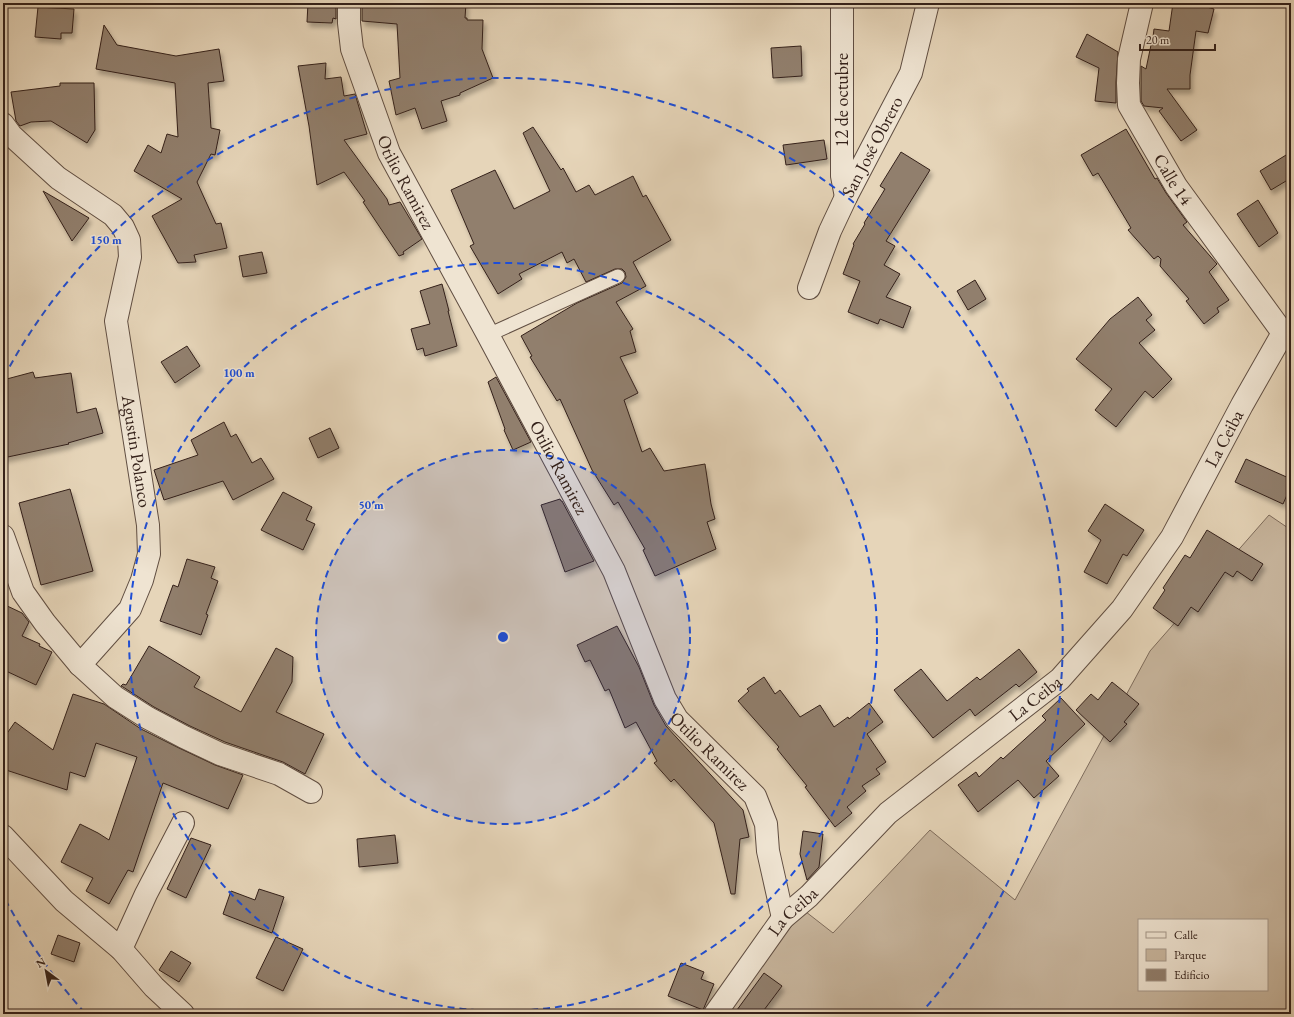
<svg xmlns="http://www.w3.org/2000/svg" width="1294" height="1017" viewBox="0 0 1294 1017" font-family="'EB Garamond',serif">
	<defs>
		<filter id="shadow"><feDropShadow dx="2.5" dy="4.5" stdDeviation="2" flood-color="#0004"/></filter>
	</defs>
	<rect width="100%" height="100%" fill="#e6d5b9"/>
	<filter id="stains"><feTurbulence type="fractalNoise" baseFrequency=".005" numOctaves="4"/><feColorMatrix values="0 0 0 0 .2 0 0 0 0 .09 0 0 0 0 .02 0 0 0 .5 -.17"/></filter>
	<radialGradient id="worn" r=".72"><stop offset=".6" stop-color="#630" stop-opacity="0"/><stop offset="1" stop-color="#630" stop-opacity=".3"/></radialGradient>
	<path fill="#c8b69e" stroke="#7e6c5c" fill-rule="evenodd" d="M1269,515L1291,530V1014H722L792,901L833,933L930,830L1015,900L1150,651ZM1139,920H1267V990H1139Z"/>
	<g fill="#917f6d" stroke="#34211a" filter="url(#shadow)">
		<polygon points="308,3 336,3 336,19 333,18 332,23 307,22"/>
		<polygon points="362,3 466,3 465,18 467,18 467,20 483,20 482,49 493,78 460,93 460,95 441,101 447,121 422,129 415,108 396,115 389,81 400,78 397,24 362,21"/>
		<polygon points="1173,3 1192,3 1214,9 1208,33 1196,31 1190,75 1190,89 1167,89 1197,130 1181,141 1159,111 1163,108 1144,106 1141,101 1141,66 1146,69 1151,45 1152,45 1154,29 1169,31"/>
		<polygon points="38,7 74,9 72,33 61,33 61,39 35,37"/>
		<polygon points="104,25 117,45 176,56 219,49 224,81 208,83 211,128 220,130 215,155 211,154 197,182 216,224 221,223 227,248 194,255 196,262 178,263 152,216 182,199 134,171 148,145 161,153 167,134 178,137 175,83 96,69"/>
		<polygon points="1087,34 1118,52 1116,82 1116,103 1095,101 1099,68 1076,57"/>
		<polygon points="801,46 802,76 773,78 771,48"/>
		<polygon points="326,63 325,79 341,77 344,96 355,94 367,134 344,140 387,199 389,205 400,202 422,239 403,252 404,254 399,256 363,202 365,201 344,172 317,185 309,126 298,66"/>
		<polygon points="60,83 94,83 95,130 87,143 51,121 31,122 20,126 16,121 11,92 60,86"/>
		<polygon points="533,127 561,170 563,168 576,192 589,185 595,195 633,176 643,197 646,195 671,240 633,262 646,286 616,302 633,329 630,331 636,352 620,357 638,393 624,400 642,452 650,448 664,471 705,464 711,504 715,519 707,522 716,549 655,576 643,550 645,549 618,502 614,505 592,470 560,399 557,401 530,357 532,356 521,336 577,303 622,283 626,277 625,272 622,269 615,269 586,282 574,259 567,263 562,252 519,274 522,279 498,294 470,246 474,244 451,190 495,170 514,209 550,191 523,133"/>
		<polygon points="1126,129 1155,179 1157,178 1166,193 1187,222 1183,225 1217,264 1209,272 1229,300 1217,308 1219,312 1204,324 1186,301 1189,299 1160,266 1161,259 1158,256 1154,259 1128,230 1131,228 1098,173 1093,176 1081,155"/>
		<polygon points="824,140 827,159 786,165 783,145"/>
		<polygon points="901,152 930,170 886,241 895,246 884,265 900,274 886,297 911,307 903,328 880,319 878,324 848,312 860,281 843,274 854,245 853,244 865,224 864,223 885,189 880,186"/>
		<polygon points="1291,152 1291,178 1271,190 1260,171"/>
		<polygon points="43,191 89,218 72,241"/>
		<polygon points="1258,200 1278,233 1259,247 1237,214"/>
		<polygon points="262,252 267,273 243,277 239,256"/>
		<polygon points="975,280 986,299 968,310 957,291"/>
		<polygon points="442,284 449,311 448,311 457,346 425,356 423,348 417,350 411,329 430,324 420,291"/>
		<polygon points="1138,297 1152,315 1146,320 1155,330 1139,343 1172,379 1153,398 1145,391 1116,427 1095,410 1112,389 1076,359 1110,319"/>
		<polygon points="187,346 200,366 175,383 161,362"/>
		<polygon points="33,372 35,378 71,373 77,413 96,408 103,433 68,443 69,444 3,458 3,380"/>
		<polygon points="496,377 531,442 513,450 504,430 505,429 488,382"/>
		<polygon points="224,422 231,437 236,434 252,463 261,458 274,479 233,500 223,481 164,500 154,470 198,455 191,440"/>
		<polygon points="330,428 339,448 318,458 309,438"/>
		<polygon points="1246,459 1291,479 1291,486 1283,504 1235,482"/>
		<polygon points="70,489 93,571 41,585 19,503"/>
		<polygon points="283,492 312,507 306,520 315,524 303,550 261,530"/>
		<polygon points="560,499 561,501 562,501 594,561 565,572 541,505"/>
		<polygon points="1105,504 1144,530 1127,556 1123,554 1107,584 1084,572 1101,540 1088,531"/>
		<polygon points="1207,530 1263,564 1252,581 1237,571 1233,577 1225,572 1198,612 1191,607 1178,626 1153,608 1165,590 1163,588 1185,555 1190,558"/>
		<polygon points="187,559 215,567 211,578 218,581 206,614 208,615 201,635 160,621 173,585 178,587"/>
		<polygon points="3,604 22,613 29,622 22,636 40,644 39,646 52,652 36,685 6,671 3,676"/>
		<polygon points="617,626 639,667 654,705 666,726 743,810 749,837 740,839 735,894 731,894 714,823 674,779 671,782 654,763 657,761 636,722 625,728 609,689 605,691 590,660 585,662 577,645"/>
		<polygon points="149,646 200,677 194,687 241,712 276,648 293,657 292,682 276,712 324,734 305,774 283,762 225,742 190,726 154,707 123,687 121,686 123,684 126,685"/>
		<polygon points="1019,649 1037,672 1019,687 1016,684 975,716 970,709 933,738 894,690 921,669 947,701 977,677 980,680"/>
		<polygon points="764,677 775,694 780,690 800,717 820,705 834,727 848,717 849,719 869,703 883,722 867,734 886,762 876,769 880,774 862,786 866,791 847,807 852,813 835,827 805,787 807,786 777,749 779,747 738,701 749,691 747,689"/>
		<polygon points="1112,682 1139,704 1124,722 1127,724 1110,742 1076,710 1091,694 1098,700"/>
		<polygon points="73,694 104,704 141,729 179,748 215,765 243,775 228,809 163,783 133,872 128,870 109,904 86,891 93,878 61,862 80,824 98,833 109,840 137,757 96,743 85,777 70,772 67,790 3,769 3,739 15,722 53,750"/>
		<polygon points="1061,698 1085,724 1046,761 1059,776 1034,798 1018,780 978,812 958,785 976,772 979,777 1001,757 1003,759 1046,720 1042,716"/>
		<polygon points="803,831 823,834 819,867 807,880 800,854"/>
		<polygon points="395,835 398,863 359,867 357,839"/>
		<polygon points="191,838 211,845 186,898 167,889"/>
		<polygon points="259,889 284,897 272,933 223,914 231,891 255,900"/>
		<polygon points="58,935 80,943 74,962 51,954"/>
		<polygon points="276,937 303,949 283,991 256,978"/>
		<polygon points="171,951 191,963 179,982 159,970"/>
		<polygon points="681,963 704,972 701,979 714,984 703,1010 668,996"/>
		<polygon points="764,973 782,986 761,1014 734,1014"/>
	</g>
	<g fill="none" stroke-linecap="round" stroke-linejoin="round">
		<g stroke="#604e42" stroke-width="15">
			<polyline id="service" points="488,335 618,276"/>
		</g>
		<g stroke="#604e42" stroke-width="24">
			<g id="minor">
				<path id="s1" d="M349,3V23L352,49L389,153L488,335L614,571L665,699L677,719L755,796L766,824L768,851L783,918"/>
				<polyline points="842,3 842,176 846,197"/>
				<path id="s2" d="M1142,3L1129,59L1128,83L1129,105L1176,186L1283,333L1291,337"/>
				<path id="s3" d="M3,124L11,135L58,178L113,215L123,227L129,240L130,257L116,321L148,525L149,554L142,580L130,609L80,665"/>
				<path id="s4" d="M809,288L830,231L846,197L911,73L928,3"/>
				<polyline points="3,536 23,592 45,623 80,665 115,697 148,718 184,737 220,754 279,774 311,792"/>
				<polyline points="3,836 64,901 121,949 154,987 183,1014"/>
				<polyline points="121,949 146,894 183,823"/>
				<path id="s5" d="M715,1014L783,918L809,896L888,813L1060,679L1122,609L1172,537L1242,405L1283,333"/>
			</g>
		</g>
		<use href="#service" stroke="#efe4d2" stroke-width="13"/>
		<use href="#minor" stroke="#efe4d2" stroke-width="22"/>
	</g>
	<circle cx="503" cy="637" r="187" fill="#1d4ed8" fill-opacity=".12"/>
	<g fill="none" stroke="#1d4ed8" stroke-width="2" stroke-dasharray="7 5">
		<circle cx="503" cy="637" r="187"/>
		<circle cx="503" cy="637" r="374"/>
		<path d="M85 1013A562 562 0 0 1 4 897M4 377A562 562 0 1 1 921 1013"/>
	</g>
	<g text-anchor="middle" stroke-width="3" stroke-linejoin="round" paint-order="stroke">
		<g font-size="18" fill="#34211a" stroke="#efe4d2">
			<text transform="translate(842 100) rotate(-90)" y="6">12 de octubre</text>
			<text dy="6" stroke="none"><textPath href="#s4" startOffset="155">San José Obrero</textPath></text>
			<text dy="6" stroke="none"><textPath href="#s2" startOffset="190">Calle 14</textPath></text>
			<text dy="6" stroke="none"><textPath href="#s1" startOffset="190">Otilio Ramirez</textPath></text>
			<text dy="6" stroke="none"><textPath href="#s5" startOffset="777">La Ceiba</textPath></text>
			<text dy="6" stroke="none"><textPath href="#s3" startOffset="388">Agustin Polanco</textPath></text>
			<text dy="6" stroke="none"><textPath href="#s1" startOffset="514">Otilio Ramirez</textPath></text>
			<text dy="6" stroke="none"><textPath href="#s5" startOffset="453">La Ceiba</textPath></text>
			<text dy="6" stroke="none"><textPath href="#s1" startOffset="838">Otilio Ramirez</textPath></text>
			<text dy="6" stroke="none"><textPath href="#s5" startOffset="129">La Ceiba</textPath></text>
		</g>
	</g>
	<circle cx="503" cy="637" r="6" fill="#1d4ed8" stroke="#efe4d2" stroke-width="2"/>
	<g font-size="12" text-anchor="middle" font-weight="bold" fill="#1d4ed8" stroke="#efe4d2" stroke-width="3" stroke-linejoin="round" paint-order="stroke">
		<text x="106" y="244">150 m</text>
		<text x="239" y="377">100 m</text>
		<text x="371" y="509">50 m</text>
	</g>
	<rect width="1294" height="1017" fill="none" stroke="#e6d5b9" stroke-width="16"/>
	<rect x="4" y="4" width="1286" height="1009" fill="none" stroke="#34211a" stroke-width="2"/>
	<rect x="8" y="8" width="1278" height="1001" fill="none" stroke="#34211a"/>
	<rect x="1138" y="919" width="130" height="72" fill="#efe4d2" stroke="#a49688"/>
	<rect x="1146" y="932" width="20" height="6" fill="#efe4d2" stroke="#a49688"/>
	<text x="1174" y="939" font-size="12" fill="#34211a">Calle</text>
	<rect x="1146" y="949" width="20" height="12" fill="#c8b69e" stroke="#a49688"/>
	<text x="1174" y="959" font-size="12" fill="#34211a">Parque</text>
	<rect x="1146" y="969" width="20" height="12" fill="#917f6d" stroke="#a49688"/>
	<text x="1174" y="979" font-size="12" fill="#34211a">Edificio</text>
	<g transform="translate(46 971) rotate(328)" stroke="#efe4d2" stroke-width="3" paint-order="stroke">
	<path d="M0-3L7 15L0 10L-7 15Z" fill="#34211a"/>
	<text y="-6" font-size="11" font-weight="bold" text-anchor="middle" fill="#34211a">N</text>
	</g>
	<path d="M1140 44v6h75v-6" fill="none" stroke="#34211a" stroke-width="2"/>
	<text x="1146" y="44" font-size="12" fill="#34211a" stroke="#efe4d2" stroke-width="3" paint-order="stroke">20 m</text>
	<rect width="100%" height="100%" filter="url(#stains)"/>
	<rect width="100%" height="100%" fill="url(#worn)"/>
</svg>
